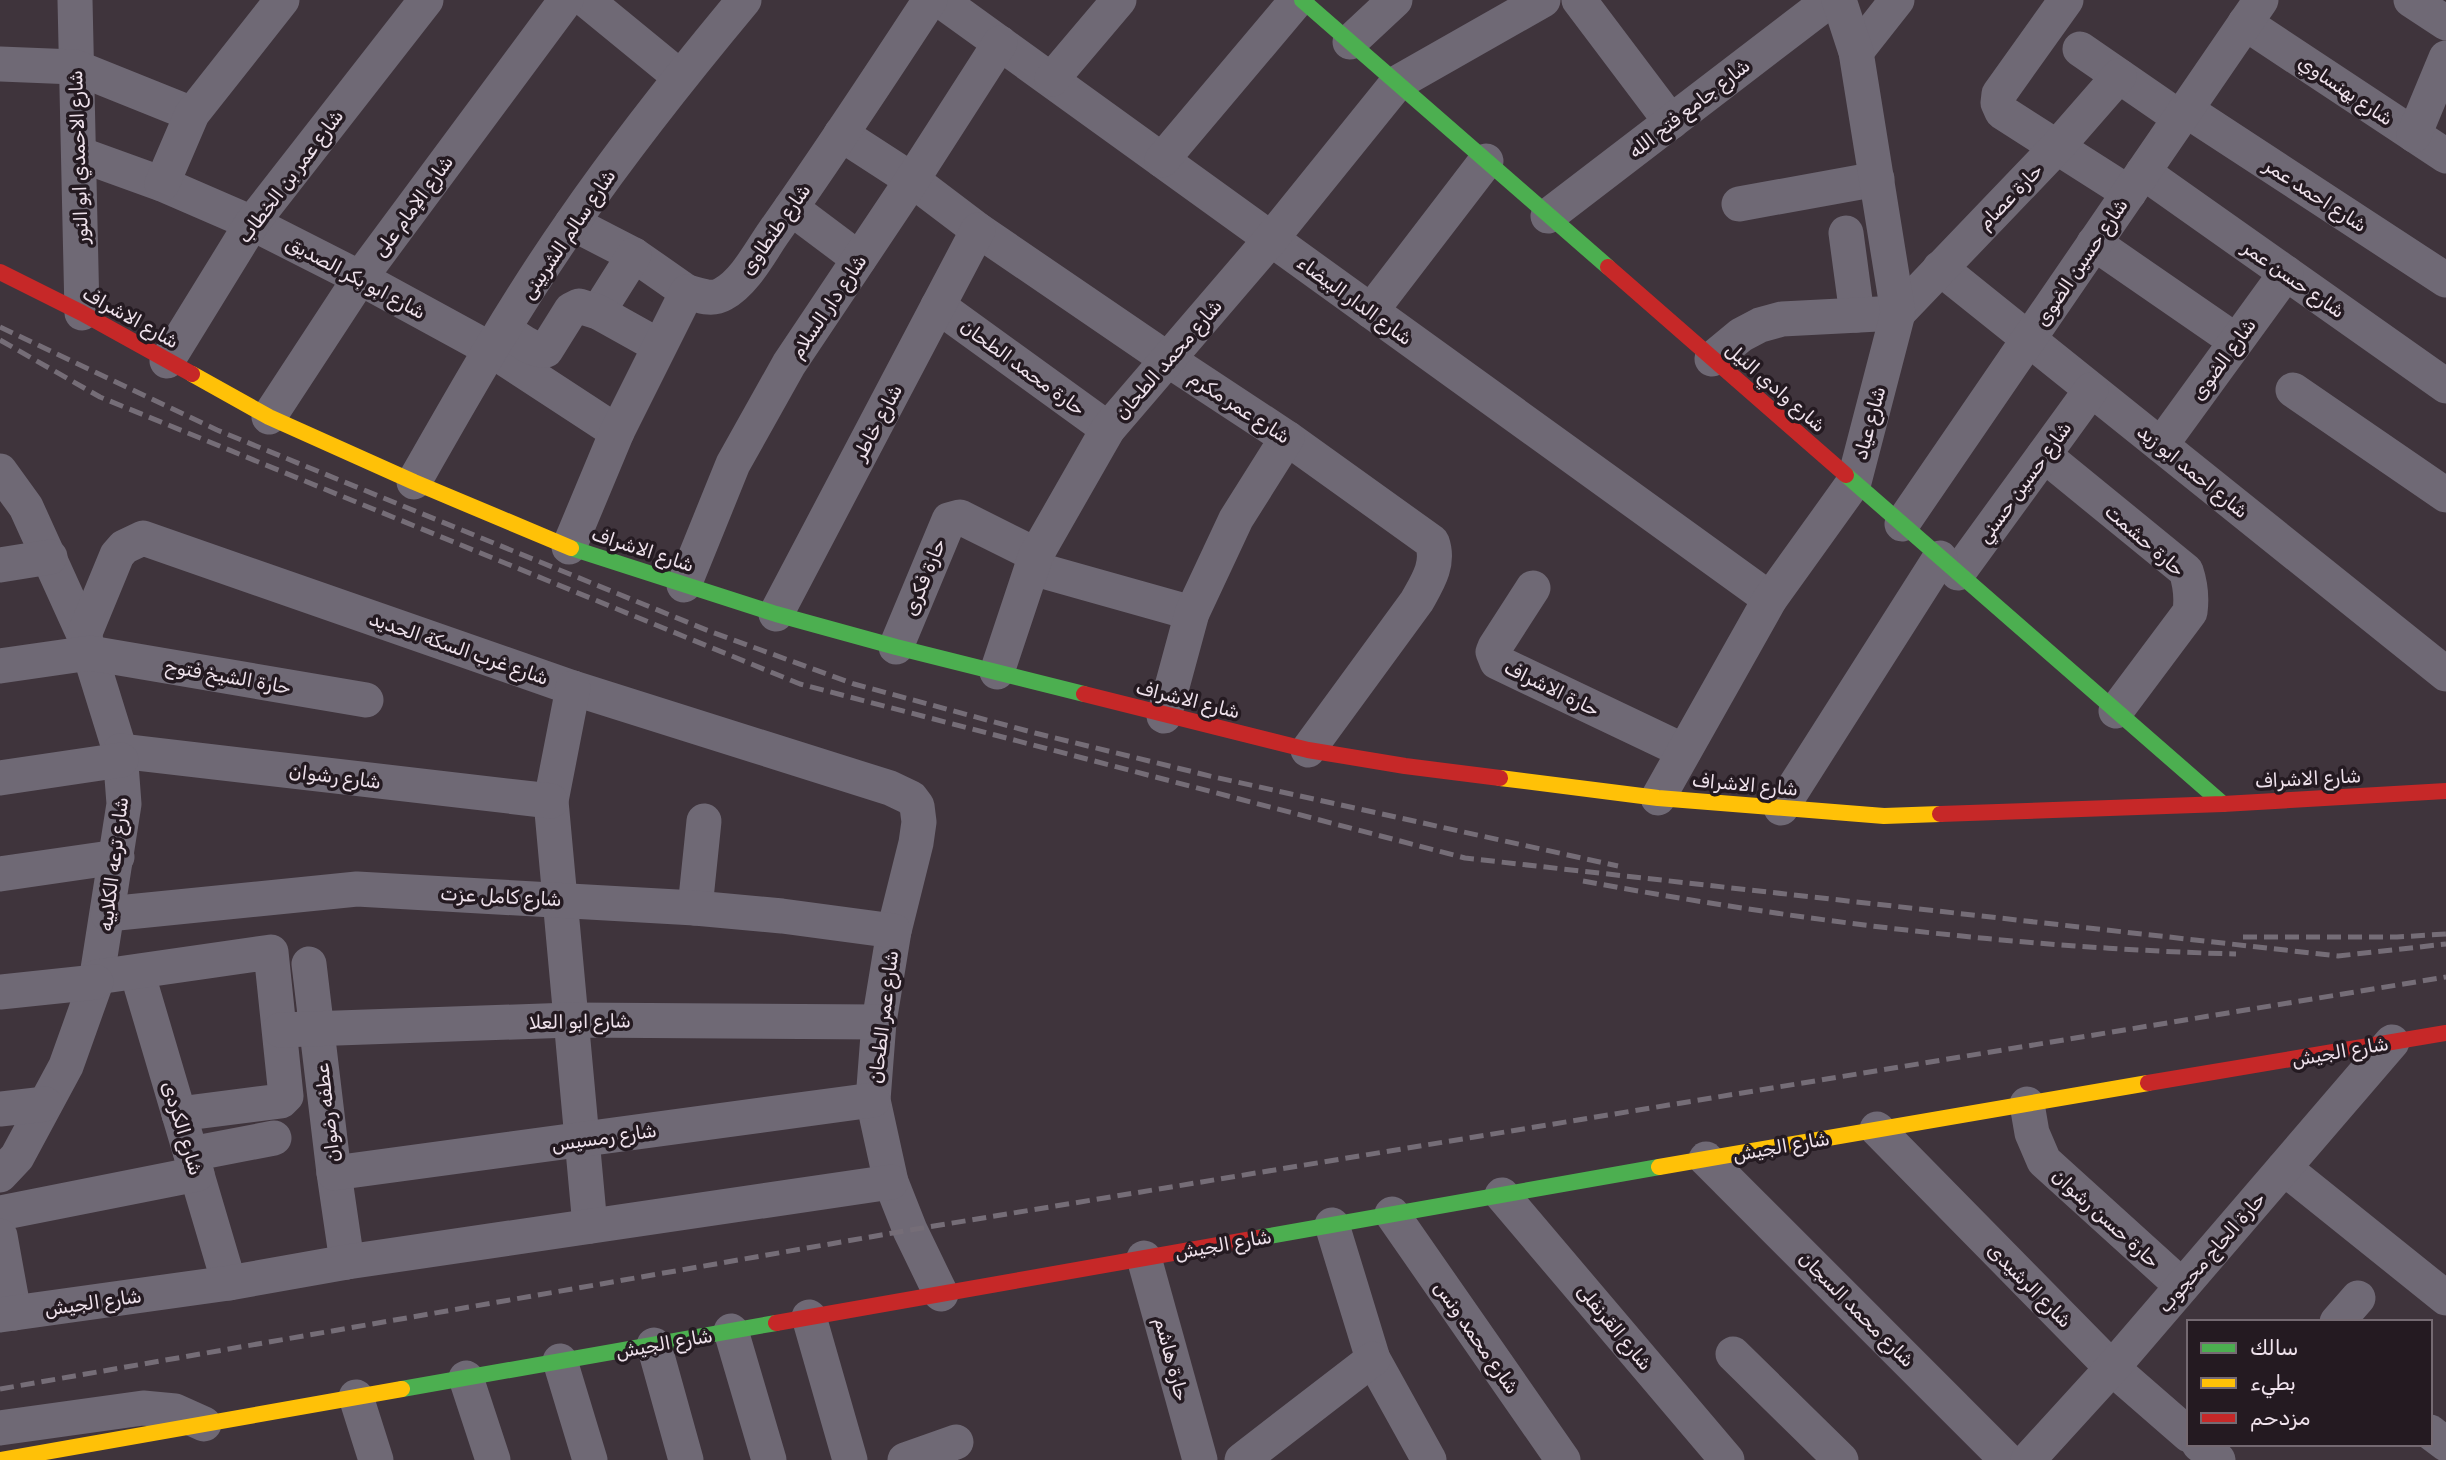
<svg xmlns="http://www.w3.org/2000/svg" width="2446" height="1460" viewBox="0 0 2446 1460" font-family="Rubik,Vazirmatn,sans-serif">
	<rect width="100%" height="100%" fill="#3f343c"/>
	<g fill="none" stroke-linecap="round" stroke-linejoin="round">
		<g stroke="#6f6975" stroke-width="35">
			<polyline points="75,0 82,313"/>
			<polyline points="586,0 680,77"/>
			<polyline points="940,0 1770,599"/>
			<polyline points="1579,0 1671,122"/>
			<polyline points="2066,0 1999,94 1998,103 2002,112 2129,193"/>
			<polyline points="2411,0 2446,23"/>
			<polyline points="2245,23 2446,156"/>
			<polyline points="1350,42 1395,0"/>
			<polyline points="2080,49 2180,118"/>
			<polyline points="1856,52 1897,0"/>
			<polyline points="0,64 75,67 192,114"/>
			<polyline points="1052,79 1119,0"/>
			<polyline points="2186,110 2446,280"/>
			<path d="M841,134L912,180L978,230L1167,359L1287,438L1432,542C1440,564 1427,583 1417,601L1308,750"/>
			<polyline points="2414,135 2446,58"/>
			<polyline points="79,154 162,184 252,223 360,278 490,349 617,432"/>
			<polyline points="1162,160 1297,0"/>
			<polyline points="2143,172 2446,386"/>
			<polyline points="162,184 192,114 282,0"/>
			<polyline points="1739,204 1877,179"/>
			<polyline points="791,208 859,259"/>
			<polyline points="1548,216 1830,0"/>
			<polyline points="572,223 634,255 687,292"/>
			<polyline points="1846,233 1857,315"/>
			<polyline points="2094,243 2236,341"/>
			<polyline points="1940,268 2446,674"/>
			<polyline points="938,306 1108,429"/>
			<polyline points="1371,311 1486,161"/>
			<polyline points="598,312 634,255"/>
			<path d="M504,329C517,338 531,351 546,350L571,310L579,306L598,312L659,346"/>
			<polyline points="1712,359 1741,335 1760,325 1782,319 1898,313 2057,147 2119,76"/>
			<polyline points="167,361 252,223 426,0"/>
			<polyline points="2293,390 2446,495"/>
			<polyline points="269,417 360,278 566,0"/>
			<polyline points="2161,445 2286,273"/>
			<path d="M2044,455L2186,571C2191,586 2192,597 2190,612L2116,711"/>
			<polyline points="0,471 26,507 84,635 120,751 124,804 96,982 66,1066 17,1157 0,1175"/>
			<path d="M414,482C464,394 514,306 572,223C625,146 684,72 744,0"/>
			<polyline points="1902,524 2261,0"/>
			<path d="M569,547L617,432L687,292C699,295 711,301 723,294C745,282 760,252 774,232C828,156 879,78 930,0"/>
			<polyline points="0,565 50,557"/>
			<polyline points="1032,568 1192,613"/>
			<polyline points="1958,573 2091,390"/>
			<polyline points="684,585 733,464 789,364 912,180 1000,43"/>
			<polyline points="1533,588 1495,647 1493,652 1497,662 1684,751"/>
			<polyline points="776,614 978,230"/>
			<polyline points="84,635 117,555 124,547 143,538 573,688 890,788 911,798 917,806 919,822 916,843 894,931 879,1022 873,1100 891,1182 910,1230 941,1294"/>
			<polyline points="896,647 949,520 960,517 1036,555"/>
			<polyline points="0,666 90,653 366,700"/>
			<polyline points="997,672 1036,555 1108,429 1271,239 1397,83 1543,0"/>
			<polyline points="573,688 551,801 590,1226"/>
			<polyline points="1164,716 1192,613 1236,519 1287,438"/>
			<polyline points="120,751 551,801"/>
			<polyline points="0,778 121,760"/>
			<polyline points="1658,798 1770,599 1854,482 1898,313 1856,52 1839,0"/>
			<polyline points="1781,808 1940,558"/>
			<polyline points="0,874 117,857"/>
			<polyline points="695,908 704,821"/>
			<polyline points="108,914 357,889 695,908 782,916 894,931"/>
			<polyline points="309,964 334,1173 347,1262"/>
			<polyline points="137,972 229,1283"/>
			<polyline points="97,977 271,952 286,1096 281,1101 179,1114"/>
			<polyline points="0,992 96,982"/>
			<polyline points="280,1030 571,1020 879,1022"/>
			<polyline points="2027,1104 2032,1133 2044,1161 2182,1286"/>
			<polyline points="0,1109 45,1104"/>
			<polyline points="1877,1129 2112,1368 2189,1435"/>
			<polyline points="191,1154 274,1138"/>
			<polyline points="1706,1159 2007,1460"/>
			<polyline points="2284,1168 2446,1298"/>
			<polyline points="334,1173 873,1100"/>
			<polyline points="1502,1195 1727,1460"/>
			<polyline points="0,1213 197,1174"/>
			<polyline points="1392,1214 1563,1460"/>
			<polyline points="1332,1225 1373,1359 1429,1460"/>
			<polyline points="0,1236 14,1313"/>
			<polyline points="1144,1258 1200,1460"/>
			<polyline points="0,1315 229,1283 347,1262 891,1182"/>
			<polyline points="809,1317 850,1460"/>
			<polyline points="2337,1322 2358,1298"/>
			<polyline points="731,1331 769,1460"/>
			<polyline points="654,1345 686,1460"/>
			<polyline points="1733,1354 1841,1460"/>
			<polyline points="560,1361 590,1460"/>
			<polyline points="466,1378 493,1460"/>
			<polyline points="356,1397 376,1460"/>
			<polyline points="0,1428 143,1408 175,1411 204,1424"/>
			<polyline points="2430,1432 2446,1444"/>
			<polyline points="2199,1444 2218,1460"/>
			<polyline points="905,1460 956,1442"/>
			<polyline points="1242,1460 1373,1359"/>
			<polyline points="2028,1460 2112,1368 2392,1042"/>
		</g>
		<g stroke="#4caf50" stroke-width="16">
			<polyline points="1302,0 1608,267"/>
			<polyline points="1846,475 2223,804"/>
			<polyline points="571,548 776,614 896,647 1084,694"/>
			<polyline points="1258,1238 1659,1167"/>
			<polyline points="402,1389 776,1323"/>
		</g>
		<g stroke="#ffc107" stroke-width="16">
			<polyline points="192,374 269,417 414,482 571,548"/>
			<polyline points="1500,778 1658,798 1884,816 1940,814"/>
			<polyline points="1659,1167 2148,1083"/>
			<polyline points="0,1460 402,1389"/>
		</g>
		<g stroke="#c62828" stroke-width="16">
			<polyline points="1608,267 1846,475"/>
			<polyline points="0,272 82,313 192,374"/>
			<polyline points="1084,694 1308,750 1405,766 1500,778"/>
			<polyline points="1940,814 2223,804 2446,791"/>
			<polyline points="2148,1083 2446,1033"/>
			<polyline points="776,1323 1258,1238"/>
		</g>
		<g stroke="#756d77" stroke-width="5" stroke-dasharray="14 7" stroke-linecap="butt">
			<polyline points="0,327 217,430 709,631 854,684 1035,733 1214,777 1618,866"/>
			<polyline points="0,340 100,397 800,684 1465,858 2338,956 2446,944"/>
			<path d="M1583,881C1798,921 2017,948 2236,954"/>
			<polyline points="2243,937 2397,937 2446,934"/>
			<polyline points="0,1389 910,1230 2446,977"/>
		</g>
	</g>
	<g text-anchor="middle" stroke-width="7" stroke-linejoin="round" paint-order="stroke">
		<g font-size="19" fill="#efe2ec" stroke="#241a21">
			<text transform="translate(2346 90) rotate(34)" y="7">شارع بهنساوي</text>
			<text transform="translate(1689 108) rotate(-38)" y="7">شارع جامع فتح الله</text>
			<text transform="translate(78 157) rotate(-92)" y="7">شارع الاحمدي ابو النور</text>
			<text transform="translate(290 176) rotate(-53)" y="7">شارع عمر بن الخطاب</text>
			<text transform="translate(2316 195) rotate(33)" y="7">شارع احمد عمر</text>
			<text transform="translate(2010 196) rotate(-46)" y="7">حارة عصام</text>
			<text transform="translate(413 206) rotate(-54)" y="7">شارع الإمام على</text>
			<text transform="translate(775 229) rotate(-55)" y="7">شارع طنطاوى</text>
			<text transform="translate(568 234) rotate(-56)" y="7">شارع سالم الشربينى</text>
			<text transform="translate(2081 262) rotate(-56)" y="7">شارع حسين الضوى</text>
			<text transform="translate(356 277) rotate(28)" y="7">شارع ابو بكر الصديق</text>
			<text transform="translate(2294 279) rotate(35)" y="7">شارع حسن عمر</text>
			<text transform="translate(1355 300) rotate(36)" y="7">شارع الدار البيضاء</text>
			<text transform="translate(828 306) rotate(-56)" y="7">شارع دار السلام</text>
			<text transform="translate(131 317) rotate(29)" y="7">شارع الاشراف</text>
			<text transform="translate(1168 359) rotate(-49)" y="7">شارع محمد الطحان</text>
			<text transform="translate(2223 359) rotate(-54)" y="7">شارع الضوى</text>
			<text transform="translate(1023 367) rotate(36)" y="7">حارة محمد الطحان</text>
			<text transform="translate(1776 387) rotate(41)" y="7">شارع وادي النيل</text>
			<text transform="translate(1240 407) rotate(33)" y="7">شارع عمر مكرم</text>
			<text transform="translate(877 422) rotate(-62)" y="7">شارع خاطر</text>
			<text transform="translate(1869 423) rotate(-75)" y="7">شارع عياد</text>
			<text transform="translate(2193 471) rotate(39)" y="7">شارع احمد ابو زيد</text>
			<text transform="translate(2024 482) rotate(-54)" y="7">شارع حسين حسني</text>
			<text transform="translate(2145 540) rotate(41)" y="7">حارة حشمت</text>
			<text transform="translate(643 549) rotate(18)" y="7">شارع الاشراف</text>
			<text transform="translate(924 577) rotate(-68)" y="7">حارة فكرى</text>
			<text transform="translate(459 648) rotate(19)" y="7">شارع غرب السكة الحديد</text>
			<text transform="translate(228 676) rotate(10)" y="7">حارة الشيخ فتوح</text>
			<text transform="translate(1552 688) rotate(26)" y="7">حارة الاشراف</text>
			<text transform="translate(1188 699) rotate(14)" y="7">شارع الاشراف</text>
			<text transform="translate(335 776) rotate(7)" y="7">شارع رشوان</text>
			<text transform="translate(2308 778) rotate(-3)" y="7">شارع الاشراف</text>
			<text transform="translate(1745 784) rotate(5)" y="7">شارع الاشراف</text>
			<text transform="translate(113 864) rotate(-83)" y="7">شارع ترعه الكلابيه</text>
			<text transform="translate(501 896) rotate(3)" y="7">شارع كامل عزت</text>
			<text transform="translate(883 1017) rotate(-83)" y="7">شارع عمر الطحان</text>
			<text transform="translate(580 1021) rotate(-1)" y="7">شارع ابو العلا</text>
			<text transform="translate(2340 1051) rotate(-10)" y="7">شارع الجيش</text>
			<text transform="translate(327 1113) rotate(-97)" y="7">عطفه رضوان</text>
			<text transform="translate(183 1128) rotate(73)" y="7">شارع الكردى</text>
			<text transform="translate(604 1137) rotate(-8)" y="7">شارع رمسيس</text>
			<text transform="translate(1781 1146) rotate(-10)" y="7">شارع الجيش</text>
			<text transform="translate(2106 1218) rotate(42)" y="7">حارة حسن رشوان</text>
			<text transform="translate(1223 1244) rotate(-10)" y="7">شارع الجيش</text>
			<text transform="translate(2211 1252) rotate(-49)" y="7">حارة الحاج محجوب</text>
			<text transform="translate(2030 1285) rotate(45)" y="7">شارع الرشيدى</text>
			<text transform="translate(93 1302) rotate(-8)" y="7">شارع الجيش</text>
			<text transform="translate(1857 1309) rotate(45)" y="7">شارع محمد السجان</text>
			<text transform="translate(1615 1327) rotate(50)" y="7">شارع القرنفلى</text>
			<text transform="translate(1477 1337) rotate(55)" y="7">شارع محمد ونس</text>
			<text transform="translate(664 1343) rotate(-10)" y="7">شارع الجيش</text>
			<text transform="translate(1172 1359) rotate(75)" y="7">حارة هاشم</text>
		</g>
	</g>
	<rect x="2187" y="1320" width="245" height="126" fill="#241a21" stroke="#756a72" stroke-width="2"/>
	<rect x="2201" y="1343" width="35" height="10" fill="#4caf50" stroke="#756a72" stroke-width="2"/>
	<text x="2250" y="1355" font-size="21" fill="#efe2ec">سالك</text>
	<rect x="2201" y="1378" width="35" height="10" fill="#ffc107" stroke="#756a72" stroke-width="2"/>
	<text x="2250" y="1390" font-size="21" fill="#efe2ec">بطيء</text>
	<rect x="2201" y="1413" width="35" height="10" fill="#c62828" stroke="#756a72" stroke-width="2"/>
	<text x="2250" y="1425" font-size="21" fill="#efe2ec">مزدحم</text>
</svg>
